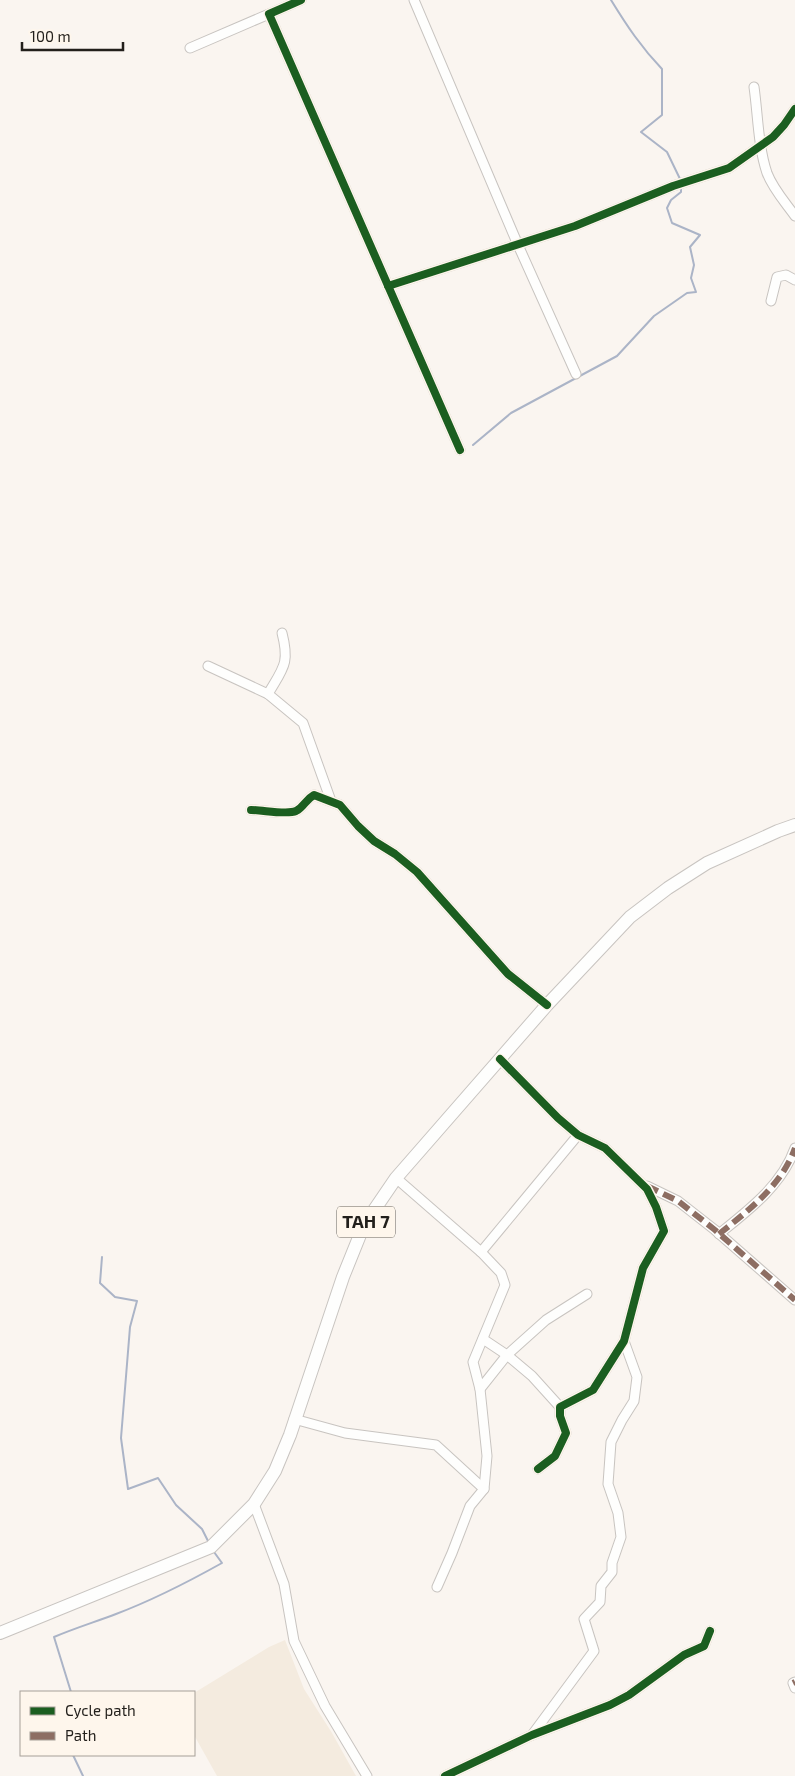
<svg xmlns="http://www.w3.org/2000/svg" width="795" height="1776" viewBox="0 0 795 1776" font-family="'Exo 2',sans-serif">
	<rect width="100%" height="100%" fill="#faf5f0"/>
	<polygon fill="#f4ebdf" points="285,1640 304,1689 332,1733 356,1776 217,1776 194,1735 194,1693 269,1647"/>
	<g fill="none" stroke-linecap="round" stroke-linejoin="round">
		<g stroke="#abb4c7" stroke-width="2">
			<path d="M611,0C627,26 641,47 662,69V115L641,132L667,152L681,181"/>
			<polyline points="473,445 511,413 617,356 654,316 687,293 696,292 691,278 694,265 690,247 700,235 672,223 667,208 671,200 681,192 681,185"/>
			<polyline points="102,1257 100,1283 115,1297 137,1301 130,1327 121,1438 128,1489 158,1478 176,1505 202,1529 209,1543"/>
			<path d="M71,1692L54,1637C75,1628 95,1622 116,1614C153,1600 188,1582 222,1563L214,1552"/>
			<polyline points="73,1755 83,1776"/>
		</g>
		<g stroke="#c8c4c0" stroke-width="11">
			<g id="minor">
				<polyline points="301,0 269,14 460,450"/>
				<polyline points="414,0 518,245 576,374"/>
				<polyline points="190,48 269,14"/>
				<path d="M754,87C758,115 758,146 767,173C773,189 785,202 795,216"/>
				<polyline points="388,286 575,226 673,186 729,168 773,137 784,125 795,109"/>
				<polyline points="771,301 777,277 786,275 795,280"/>
				<polyline points="208,666 268,694 303,723 331,801"/>
				<path d="M268,694C283,668 290,664 282,633"/>
				<path d="M251,810C263,810 287,815 296,811C304,807 305,800 314,795L340,805L358,826L374,841L395,854L417,872L508,974L547,1005"/>
				<polyline points="500,1059 558,1118 578,1135 605,1148 647,1189 656,1207 664,1231 643,1268 624,1341 593,1390 560,1407 560,1416 566,1433 555,1456 538,1469"/>
				<polyline points="396,1178 481,1252 501,1273 505,1285 473,1362 480,1389 487,1456 484,1489 470,1506 452,1553 437,1587"/>
				<polyline points="647,1186 678,1201 715,1230 795,1300"/>
				<path d="M719,1234C749,1210 782,1185 795,1148"/>
				<polyline points="481,1252 578,1135"/>
				<polyline points="483,1339 507,1355 532,1376 560,1407"/>
				<polyline points="480,1389 507,1355 546,1320 587,1294"/>
				<polyline points="294,1419 345,1433 436,1445 484,1489"/>
				<polyline points="254,1504 284,1584 294,1641 325,1706 367,1776"/>
				<polyline points="795,1682 793,1683 795,1688"/>
				<polyline points="532,1735 594,1651 584,1619 600,1602 601,1586 612,1572 612,1563 621,1537 618,1513 608,1484 611,1442 622,1420 634,1401 637,1377 624,1341"/>
				<polyline points="445,1776 532,1735 610,1705 629,1695 684,1655 704,1646 710,1631"/>
			</g>
		</g>
		<g stroke="#c8c4c0" stroke-width="14">
			<polyline id="highway" points="0,1633 211,1547 254,1504 275,1471 290,1435 343,1277 364,1225 396,1178 547,1005 630,917 668,888 707,863 778,831 795,825"/>
		</g>
		<use href="#minor" stroke="#fefefd" stroke-width="9"/>
		<use href="#highway" stroke="#fefefd" stroke-width="12"/>
		<g stroke="#8d6e63" stroke-width="6" stroke-dasharray="12 6" stroke-linecap="butt">
			<polyline points="647,1186 678,1201 715,1230 795,1300"/>
			<path d="M719,1234C749,1210 782,1185 795,1148"/>
			<polyline points="793,1683 795,1682"/>
		</g>
		<g stroke="#fef6ec" stroke-width="11">
			<g id="cycleway">
				<polyline points="301,0 269,14 460,450"/>
				<polyline points="388,286 575,226 673,186 729,168 773,137 784,125 795,109"/>
				<path d="M251,810C263,810 287,815 296,811C304,807 305,800 314,795L340,805L358,826L374,841L395,854L417,872L508,974L547,1005"/>
				<polyline points="500,1059 558,1118 578,1135 605,1148 647,1189 656,1207 664,1231 643,1268 624,1341 593,1390 560,1407 560,1416 566,1433 555,1456 538,1469"/>
				<polyline points="445,1776 532,1735 610,1705 629,1695 684,1655 704,1646 710,1631"/>
			</g>
		</g>
		<use href="#cycleway" stroke="#1b5e20" stroke-width="8"/>
	</g>
	<g text-anchor="middle" stroke-width="4.5" stroke-linejoin="round" paint-order="stroke">
		<rect fill="#fef6ec" stroke="#64605a" stroke-width="1" x="337" y="1206.5" width="58" height="31" rx="4"/>
		<g font-size="18" font-weight="bold" fill="#221f1b">
			<text x="366" y="1228">TAH 7</text>
		</g>
	</g>
	<rect x="20" y="1691" width="175" height="65" fill="#fef6ec" stroke="#a6a098"/>
	<rect x="30" y="1707" width="25" height="8" fill="#1b5e20" stroke="#a6a098"/>
	<text x="65" y="1716" font-size="15" fill="#221f1b">Cycle path</text>
	<rect x="30" y="1732" width="25" height="8" fill="#8d6e63" stroke="#a6a098"/>
	<text x="65" y="1741" font-size="15" fill="#221f1b">Path</text>
	<path d="M22 42v8h101v-8" fill="none" stroke="#221f1b" stroke-width="2.5"/>
	<text x="30" y="42" font-size="15" fill="#221f1b" stroke="#fef6ec" stroke-width="4" paint-order="stroke">100 m</text>
</svg>
